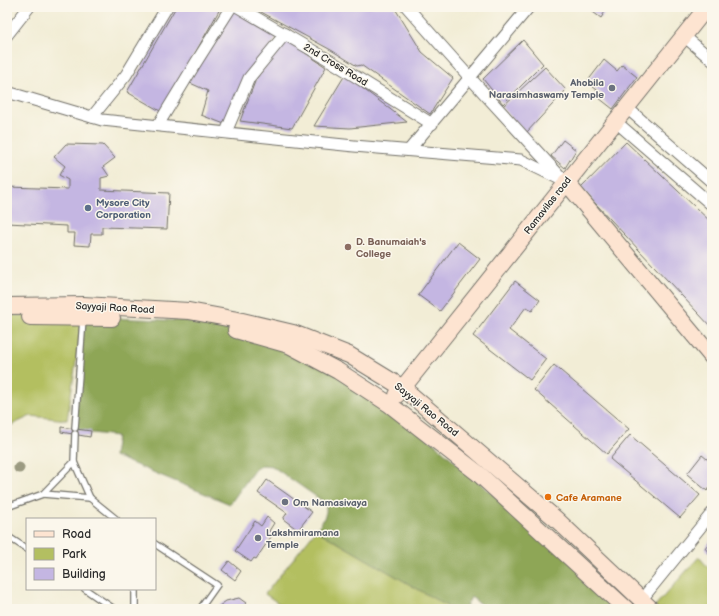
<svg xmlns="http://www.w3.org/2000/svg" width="719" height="616" viewBox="0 0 719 616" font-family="'Balsamiq Sans',sans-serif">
	<rect width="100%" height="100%" fill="#fbf7ec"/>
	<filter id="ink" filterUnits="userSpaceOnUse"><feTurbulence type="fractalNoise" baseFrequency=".025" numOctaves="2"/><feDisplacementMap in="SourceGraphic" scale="8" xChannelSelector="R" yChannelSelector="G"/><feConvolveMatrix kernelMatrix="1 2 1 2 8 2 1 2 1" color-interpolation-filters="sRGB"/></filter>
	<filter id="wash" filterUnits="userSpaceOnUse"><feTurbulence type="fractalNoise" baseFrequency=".012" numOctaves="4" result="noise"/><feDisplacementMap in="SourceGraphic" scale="16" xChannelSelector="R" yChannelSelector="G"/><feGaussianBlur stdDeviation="0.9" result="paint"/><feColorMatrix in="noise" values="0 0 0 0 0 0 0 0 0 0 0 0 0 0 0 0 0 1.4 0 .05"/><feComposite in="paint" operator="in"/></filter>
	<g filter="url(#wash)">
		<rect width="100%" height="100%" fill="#f2edd6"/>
		<g fill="#b3bf61" stroke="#6f7546">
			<polygon points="7,315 83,317 67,420 31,416 7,427"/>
			<polygon points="316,530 452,609 287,609 265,594"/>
			<polygon points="699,557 712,572 712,609 657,609 655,606"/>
		</g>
		<path fill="#8ea657" stroke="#5c6841" d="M83,317L190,321L289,345L393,408L626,609H487L471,597L465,609H452L316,530C322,521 330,513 324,502L272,466L262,465L255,469L230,504L114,456L117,436L75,431Z"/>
		<g id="blocks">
			<g fill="#c4b6e2">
				<polygon points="176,7 221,7 162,112 127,92"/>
				<polygon points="252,7 394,7 422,52 453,78 430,114 361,65 357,66 331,50"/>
				<polygon points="586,7 608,7 601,18"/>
				<polygon points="234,9 277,36 227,125 201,115 208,91 188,82"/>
				<polygon points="286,40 326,67 292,128 240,121 256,79"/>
				<polygon points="523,40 543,64 503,104 483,79"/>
				<polygon points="604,60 617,71 622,65 637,77 613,109 599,98 602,94 587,82"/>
				<polygon points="545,67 566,90 526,133 502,107"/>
				<polygon points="345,75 407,122 350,128 314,126"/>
				<polygon points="563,140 576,150 565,168 551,156"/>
				<polygon points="626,142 712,223 712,328 581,188"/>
				<polygon points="66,144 103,145 115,158 103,167 109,176 101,178 101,190 169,193 167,229 102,227 102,234 91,234 90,246 74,245 75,233 67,233 67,226 7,223 7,187 68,189 68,180 59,175 65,166 54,157"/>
				<polygon points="458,242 480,259 440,311 418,295"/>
				<polygon points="515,281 540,300 532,311 526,307 509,330 546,359 530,380 473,336"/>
				<polygon points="554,365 629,429 607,454 534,390"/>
				<polygon points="61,427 91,431 90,437 61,432"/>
				<polygon points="630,435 700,495 680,518 610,459"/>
				<polygon points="702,455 712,463 712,485 707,491 687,474"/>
				<polygon points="267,480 312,512 298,530 283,519 287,513 258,493"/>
				<polygon points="267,517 274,523 269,531 273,534 256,559 254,558 251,562 235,551 255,521 261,526"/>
				<polygon points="712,538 712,557 705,548"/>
				<polygon points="229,561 241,571 235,580 222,570"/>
				<polygon points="239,598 246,603 242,609 215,609 226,601"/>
			</g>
		</g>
	</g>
	<g filter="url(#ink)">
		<use href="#blocks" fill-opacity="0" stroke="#716f67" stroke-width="1"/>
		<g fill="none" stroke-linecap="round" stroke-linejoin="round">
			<g stroke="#716f67" stroke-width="8">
				<g id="lane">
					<polyline points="75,428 83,319"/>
					<polyline points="75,434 74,462 90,498 116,519"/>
					<polyline points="43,494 90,498"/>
					<polyline points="7,507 43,494 74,462"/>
					<polyline points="7,536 27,549"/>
					<polyline points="155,544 217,585 200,609"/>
					<polyline points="85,589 114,609"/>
					<polyline points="135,589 135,609"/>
				</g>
			</g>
			<g stroke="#716f67" stroke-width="13">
				<g id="street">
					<polyline points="238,7 329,60 432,124"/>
					<path d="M407,7C457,64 508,120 560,176"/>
					<polyline points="7,35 29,7"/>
					<polyline points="684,36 712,60"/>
					<polyline points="7,92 102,120 354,146 521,160 566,182"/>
					<polyline points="626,107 712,182"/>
					<polyline points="92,117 126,75 167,7"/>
					<polyline points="615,121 712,205"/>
					<polyline points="158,125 195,64 231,7"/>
					<polyline points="226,132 249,78 285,34"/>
					<polyline points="409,150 529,7"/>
					<polyline points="642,599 712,513"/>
				</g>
			</g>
			<g stroke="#716f67" stroke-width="18">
				<g id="secondary">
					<polyline points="566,182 712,357"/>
					<polyline points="7,306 83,305 189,311 238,320 293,333 349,355 403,388 556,519 651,609"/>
					<polyline points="30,317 112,318"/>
					<polyline points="236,330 289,345 338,371 389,404 479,474 626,609"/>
					<polyline points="397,395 707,7"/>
				</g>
			</g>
			<use href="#lane" stroke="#fff" stroke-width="5.5"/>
			<use href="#street" stroke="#fff" stroke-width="11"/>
			<use href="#secondary" stroke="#fde4d1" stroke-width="16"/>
		</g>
		<circle fill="#9b9a81" cx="19" cy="468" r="5.5"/>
	</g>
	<g fill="#6b7280" stroke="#fbf7ec" stroke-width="1.5">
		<circle cx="612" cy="88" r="4"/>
		<circle cx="285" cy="502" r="4"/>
		<circle cx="258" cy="538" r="4"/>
	</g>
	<circle fill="#5c6f8a" stroke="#fbf7ec" stroke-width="1.5" cx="88" cy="208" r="4"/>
	<circle fill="#8d6e63" stroke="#fbf7ec" stroke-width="1.5" cx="348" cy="247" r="4"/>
	<circle fill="#e8710a" stroke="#fbf7ec" stroke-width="1.5" cx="548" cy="497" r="4"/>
	<g text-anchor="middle" stroke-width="3" stroke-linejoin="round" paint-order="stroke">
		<g font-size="10" fill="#2b2b2b" stroke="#fbf7ec">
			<text transform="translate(336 64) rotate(31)" y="4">2nd Cross Road</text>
			<text transform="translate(547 205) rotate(-52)" y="4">Ramavilas road</text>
			<text transform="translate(115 307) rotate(3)" y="4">Sayyaji Rao Road</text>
			<text transform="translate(427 409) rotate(39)" y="4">Sayyaji Rao Road</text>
		</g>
		<g font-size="10" font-weight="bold" fill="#5b616d" stroke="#fbf7ec" text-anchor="start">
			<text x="604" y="86" text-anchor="end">Ahobila<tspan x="604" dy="12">Narasimhaswamy Temple</tspan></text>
			<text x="293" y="506">Om Namasivaya</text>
			<text x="266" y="536">Lakshmiramana<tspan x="266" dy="12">Temple</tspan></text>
		</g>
		<g font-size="10" font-weight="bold" fill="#4e5e75" stroke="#fbf7ec" text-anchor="start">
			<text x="96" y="206">Mysore City<tspan x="96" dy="12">Corporation</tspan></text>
		</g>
		<g font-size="10" font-weight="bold" fill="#785e54" stroke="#fbf7ec" text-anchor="start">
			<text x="356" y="245">D. Banumaiah's<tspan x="356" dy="12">College</tspan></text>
		</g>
		<g font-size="10" font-weight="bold" fill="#c56008" stroke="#fbf7ec" text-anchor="start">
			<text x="556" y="501">Cafe Aramane</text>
		</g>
	</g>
	<rect width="719" height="616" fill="none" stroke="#fbf7ec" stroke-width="24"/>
	<rect x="26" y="518" width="130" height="72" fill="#fbf7ec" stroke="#a8a59f"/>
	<rect x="34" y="531" width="20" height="6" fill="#fde4d1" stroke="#a8a59f"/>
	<text x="62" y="538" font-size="12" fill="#2b2b2b">Road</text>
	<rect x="34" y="548" width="20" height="12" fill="#b3bf61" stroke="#a8a59f"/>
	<text x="62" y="558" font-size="12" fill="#2b2b2b">Park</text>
	<rect x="34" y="568" width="20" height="12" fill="#c4b6e2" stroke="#a8a59f"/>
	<text x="62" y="578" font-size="12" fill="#2b2b2b">Building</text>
</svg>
